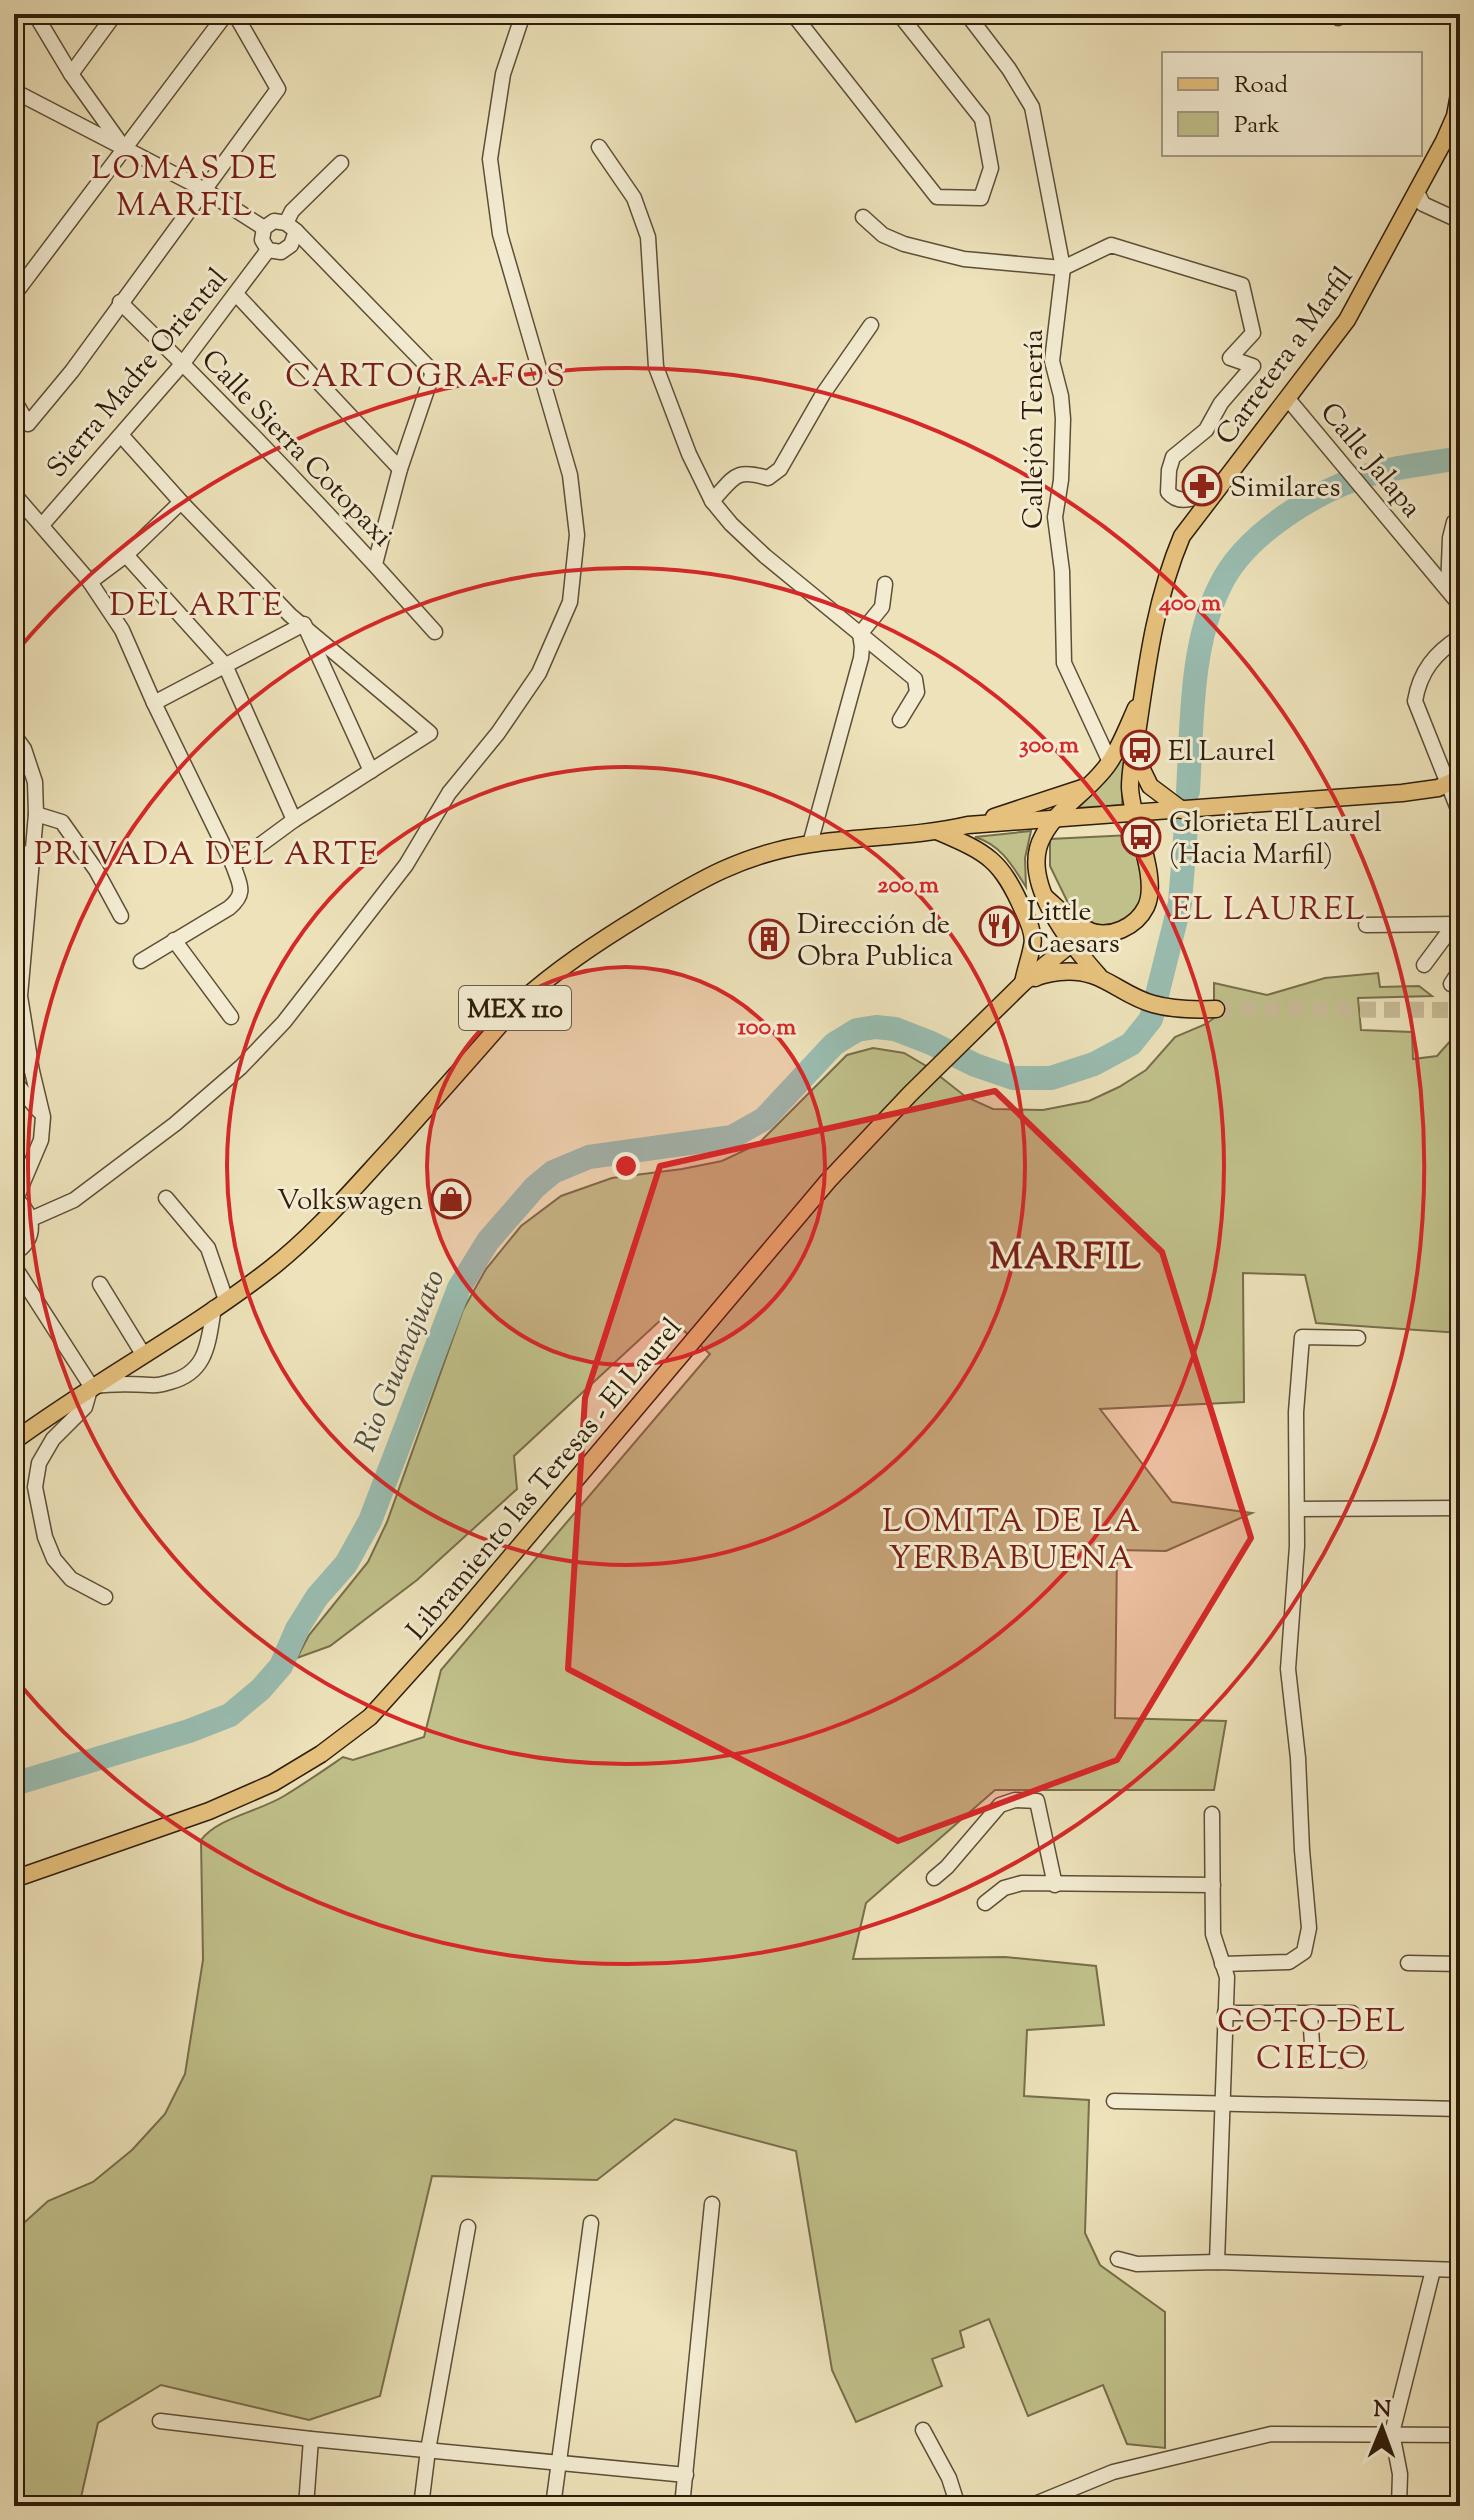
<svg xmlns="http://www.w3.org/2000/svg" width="1474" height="2520" viewBox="0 0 1474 2520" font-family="'Sorts Mill Goudy',serif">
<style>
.green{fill:#c0c08a;stroke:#776e4a;stroke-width:2}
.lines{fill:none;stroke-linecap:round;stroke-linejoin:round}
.river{stroke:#99bdb1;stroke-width:24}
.major-tunnel{stroke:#c7bb97;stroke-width:16;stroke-dasharray:16 8;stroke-linecap:butt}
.minor-casing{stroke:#5e4e36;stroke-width:17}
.major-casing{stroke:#2e1d0a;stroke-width:19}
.minor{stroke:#f3ecd2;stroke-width:14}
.major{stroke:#e6c17d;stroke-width:16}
.marked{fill:#d62828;fill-opacity:0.2;stroke:#d62828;stroke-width:6;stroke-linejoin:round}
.ring{fill:none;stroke:#d62828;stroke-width:4}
.labels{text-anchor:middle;stroke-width:6;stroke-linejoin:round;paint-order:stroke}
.shield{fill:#f3ecd2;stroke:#695b46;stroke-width:2}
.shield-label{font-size:26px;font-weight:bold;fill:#2e1d0a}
.street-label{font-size:28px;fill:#2e1d0a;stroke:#f3ecd2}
.poi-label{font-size:28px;fill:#2e1d0a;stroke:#f3ecd2;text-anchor:start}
.water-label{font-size:30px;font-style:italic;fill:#4e4d3c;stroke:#f3ecd2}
.quarter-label{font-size:32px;letter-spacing:2px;fill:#7a1f14;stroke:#f3ecd2}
.district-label{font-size:36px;font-weight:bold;letter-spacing:2px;fill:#7a1f14;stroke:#f3ecd2}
.centre{fill:#d62828;stroke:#f3ecd2;stroke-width:4}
.ring-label{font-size:24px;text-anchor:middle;font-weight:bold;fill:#d62828;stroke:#f3ecd2;stroke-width:6;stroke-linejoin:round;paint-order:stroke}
</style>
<rect width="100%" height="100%" fill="#ede2ba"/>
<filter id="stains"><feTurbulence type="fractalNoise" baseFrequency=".0025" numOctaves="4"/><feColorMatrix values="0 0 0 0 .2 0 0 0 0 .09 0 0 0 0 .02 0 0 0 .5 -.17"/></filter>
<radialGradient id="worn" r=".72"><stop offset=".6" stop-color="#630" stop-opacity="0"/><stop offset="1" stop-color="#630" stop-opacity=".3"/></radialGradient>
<g class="green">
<polygon points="1128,750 1123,772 1122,805 1076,808 1104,781"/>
<path d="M1031,831L1025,858L1026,887C1012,865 1001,845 975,837Z"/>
<polygon points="1131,835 1143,880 1141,902 1135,914 1110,927 1086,922 1068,903 1050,866 1050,839"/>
<path d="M1378,973L1380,987L1419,986L1432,996L1358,998L1361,1030L1412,1032L1413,1059L1437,1056L1460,1030V1333L1316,1323L1305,1275L1243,1273L1244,1402L1100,1409L1172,1502L1252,1513L1166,1551L1117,1550L1115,1718L1226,1721L1214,1790H995L866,1903L853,1959L1005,1957L1096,1966L1104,2025L1027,2030L1024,2096L1089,2100L1085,2233L1100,2265L1165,2312V2448L1127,2444L1103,2385L1028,2416L989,2319L960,2331L964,2347L932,2359L942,2386L856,2422L832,2370L796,2151L675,2119L597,2180L432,2176L380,2396L309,2420L161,2385L98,2423L79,2506H14V2232L48,2201L93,2182L132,2150L165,2114L185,2074L203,1960L201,1840C219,1817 258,1812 284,1796C304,1784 324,1770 343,1757L353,1760L424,1737L441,1670L710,1354L666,1315L514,1456L517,1489L417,1580L330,1646L297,1658L309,1635L368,1562L387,1522L463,1310L486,1269L521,1226L561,1196L612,1178L682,1169L722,1161L758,1144L847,1055L873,1048L904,1053L928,1067L966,1097L993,1109L1043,1110L1089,1101L1119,1087L1146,1070L1175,1037L1206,1024L1214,1018V983L1267,995L1325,978Z"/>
</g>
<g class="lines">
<g class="river">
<path d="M1188,791C1192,726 1190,645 1220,586C1245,533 1320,488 1375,473C1403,466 1432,463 1460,458"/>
<polyline points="14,1784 189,1731 230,1715 261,1689 281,1666 297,1629 317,1597 346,1564 370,1521 459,1288 488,1241 535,1187 553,1172 589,1157 732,1137 764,1119 834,1044 857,1030 876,1027 895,1029 931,1043 975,1065 1013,1078 1051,1078 1094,1064 1131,1044 1151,1019 1180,903 1186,826"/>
</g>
<polyline class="major-tunnel" points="1216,1009 1460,1010"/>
<g class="minor-casing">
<g id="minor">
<polyline points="35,14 71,74 121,144"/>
<polyline points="793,14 937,197 981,198 991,168 982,119 899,14"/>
<polyline points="967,14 1009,69 1032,107 1063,268 1052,361 1061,396 1063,419 1061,480 1055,517 1062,571 1064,663 1110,762"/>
<polyline points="1336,14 1338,18"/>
<polyline points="71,74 115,14"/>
<polyline points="14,91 203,189 264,228"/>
<polyline points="599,147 634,198 648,237 656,367 689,454 712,501 731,524 765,556 915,679 917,692 900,720"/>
<polyline points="1418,194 1423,204 1460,221"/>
<path d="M863,217L883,235L904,244L964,259L1063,268L1111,245L1242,285L1253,333L1230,358L1253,366L1221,403L1206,430L1173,457L1169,470L1168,492C1182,509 1203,494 1219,486"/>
<polygon points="274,221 286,223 296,231 291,245 281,252 268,250 262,240 264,228"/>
<polyline points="286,223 292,211 341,163"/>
<polyline points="296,231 433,372 400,469 375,564"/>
<polyline points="236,294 400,469"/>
<polyline points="14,295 226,14"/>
<path d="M120,302C229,408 334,518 435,632"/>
<polyline points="1288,399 1460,605"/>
<polyline points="14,400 28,424 72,371 278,89 235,14"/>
<polyline points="121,435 181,502 290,615 430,733 294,820 233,865"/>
<path d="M14,494L90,582L122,630L154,703L233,865C240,885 247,893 229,908L141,961"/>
<path d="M712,501C735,477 734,468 768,478L780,469L823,394L871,325"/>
<polyline points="42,525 183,363 268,250"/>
<polyline points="126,555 225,665 294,820"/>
<polyline points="90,582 126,555 181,502"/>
<polyline points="1448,589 1450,538 1454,522 1460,519"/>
<path d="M1460,637C1435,653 1420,671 1415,701L1460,814"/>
<polyline points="154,703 304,624 371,771"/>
<polyline points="14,735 24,749 35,782 36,814 20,996 32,1071 43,1117 41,1140 16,1199"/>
<polyline points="36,814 62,822 96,870 121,916"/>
<polyline points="14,843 30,863"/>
<polyline points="810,844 861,658 862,647 860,634 882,607 885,584"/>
<polyline points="1366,925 1460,924"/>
<polyline points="174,940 231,1017"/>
<polyline points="1424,965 1453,926"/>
<polyline points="1451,984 1460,970"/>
<polyline points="14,1047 29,1067"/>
<polyline points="14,1081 39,1111"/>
<path d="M14,1198C35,1213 38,1240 14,1253"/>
<polyline points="166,1198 208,1248 226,1300"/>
<polyline points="31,1219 74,1200 175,1124 241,1067 284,1022 406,865 449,793 498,733 539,673 570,602 577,535 570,475 500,234 490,159 503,74 523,14"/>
<polyline points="14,1266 91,1386"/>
<polyline points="100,1284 143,1354"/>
<polyline points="91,1386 85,1407 53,1439 39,1463 35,1487 45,1537 54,1559 71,1579 105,1597"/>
<path d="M95,1386C115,1383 132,1384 151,1385C158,1386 163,1384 170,1382C208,1372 208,1342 214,1308"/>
<polyline points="1298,1509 1460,1508"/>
<polyline points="1212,1814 1213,1934 1227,1977 1217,2262"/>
<polyline points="934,1878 947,1867 1000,1805 1015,1800 1037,1801 1055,1885"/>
<polyline points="985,1903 1004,1888 1022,1883 1213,1885"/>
<polyline points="1408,1963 1460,1964"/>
<polyline points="1222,1964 1289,1962 1304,1952 1309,1928 1302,1850 1298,1758 1288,1669 1297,1546 1296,1412 1302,1337 1358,1338"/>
<polyline points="1225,2013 1352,2013"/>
<polyline points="1310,2013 1313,2059 1359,2061"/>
<polyline points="1114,2101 1460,2109"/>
<polyline points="1118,2259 1137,2264 1217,2262 1460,2270"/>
<polyline points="160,2421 311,2439 686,2475"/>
<polyline points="923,2430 949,2478 958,2506"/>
<polyline points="306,2506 311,2439"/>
<polyline points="421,2506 428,2450 468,2227"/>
<polyline points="553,2506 591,2223"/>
<polyline points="682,2506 712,2204"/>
<polyline points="1030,2506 1113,2472 1271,2434 1460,2435"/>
<polyline points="1399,2506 1400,2474 1392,2433 1433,2270"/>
</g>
</g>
<g class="major-casing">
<g id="major">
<polyline points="1135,755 1150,786 1182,810"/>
<polyline points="994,817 1085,787"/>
<path d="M939,832C988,853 1001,860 1023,910C1028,920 1035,935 1032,946C1030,958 1025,971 1023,983"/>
<path d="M1045,897C1058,908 1073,925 1089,931C1110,939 1136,927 1146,907C1160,878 1131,821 1130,787C1130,766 1136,742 1139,720C1148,657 1157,595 1182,536L1347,320L1444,141L1455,116L1460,89"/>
<path d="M1099,976C1071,945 1018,880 1043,836C1058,807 1091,790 1109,763C1120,747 1128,726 1136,708"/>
<path d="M1035,978C1043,974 1051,973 1059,972C1102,967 1117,994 1153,1004C1174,1010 1195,1010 1216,1009"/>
<path d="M14,1441C97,1380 189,1332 270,1269C315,1234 352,1190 390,1149C433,1101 476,1053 518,1004C557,969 598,942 642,915C699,880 743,854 810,844C863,836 916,837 968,825L1402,793L1438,788L1460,778"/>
<polyline points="14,1879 209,1811 273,1783 321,1754 370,1717 453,1625 828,1181 910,1094 1023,983 1088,930"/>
</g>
</g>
<use href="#minor" class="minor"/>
<use href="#major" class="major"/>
</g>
<path class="marked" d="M995,1091L1162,1252L1251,1538L1117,1760L898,1841L568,1669L585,1398L660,1166Z"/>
<circle cx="626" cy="1166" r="199" fill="#d62828" fill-opacity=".12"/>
<g class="ring">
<circle cx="626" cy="1166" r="199"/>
<circle cx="626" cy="1166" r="399"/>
<circle cx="626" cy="1166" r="598"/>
<path d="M15 653A798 798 0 1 1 15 1679"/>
</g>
<defs>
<g id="pharmacy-ring" transform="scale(2)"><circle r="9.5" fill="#f3ecd2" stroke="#8f2418" stroke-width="1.5"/><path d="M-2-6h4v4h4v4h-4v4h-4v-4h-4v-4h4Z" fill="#8f2418"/></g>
<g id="bus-ring" transform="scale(2)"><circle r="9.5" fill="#f3ecd2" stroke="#8f2418" stroke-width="1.5"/><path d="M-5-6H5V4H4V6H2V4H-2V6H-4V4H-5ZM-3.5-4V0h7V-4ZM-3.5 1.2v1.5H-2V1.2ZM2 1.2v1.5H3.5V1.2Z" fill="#8f2418"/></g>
<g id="restaurant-ring" transform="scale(2)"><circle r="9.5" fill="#f3ecd2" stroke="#8f2418" stroke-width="1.5"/><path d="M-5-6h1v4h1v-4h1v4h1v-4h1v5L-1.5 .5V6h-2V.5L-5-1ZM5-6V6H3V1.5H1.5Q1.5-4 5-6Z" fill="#8f2418"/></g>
<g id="building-ring" transform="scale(2)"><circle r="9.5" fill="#f3ecd2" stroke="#8f2418" stroke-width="1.5"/><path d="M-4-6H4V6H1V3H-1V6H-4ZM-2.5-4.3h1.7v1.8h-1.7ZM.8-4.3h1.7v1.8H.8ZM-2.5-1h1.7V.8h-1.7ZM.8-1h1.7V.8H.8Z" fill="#8f2418"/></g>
<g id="shop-ring" transform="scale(2)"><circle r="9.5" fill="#f3ecd2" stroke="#8f2418" stroke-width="1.5"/><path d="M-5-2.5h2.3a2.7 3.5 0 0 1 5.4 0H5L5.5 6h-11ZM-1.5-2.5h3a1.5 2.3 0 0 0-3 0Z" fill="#8f2418"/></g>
</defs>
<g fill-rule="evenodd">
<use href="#pharmacy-ring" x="1202" y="486"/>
<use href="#bus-ring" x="1140" y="750"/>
<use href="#bus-ring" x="1141" y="837"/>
<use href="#restaurant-ring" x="999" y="926"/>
<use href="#building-ring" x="769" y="939"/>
<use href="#shop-ring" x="451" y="1199"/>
</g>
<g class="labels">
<rect class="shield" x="459" y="986" width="112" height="44" rx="6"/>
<g class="shield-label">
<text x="515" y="1017">MEX 110</text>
</g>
<g class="street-label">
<text transform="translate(1283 355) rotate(-54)" y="10">Carretera a Marfil</text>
<text transform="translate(136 372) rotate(-50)" y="10">Sierra Madre Oriental</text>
<text transform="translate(1032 429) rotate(-90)" y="10">Callejón Tenería</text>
<text transform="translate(298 447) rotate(46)" y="10">Calle Sierra Cotopaxi</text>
<text transform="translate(1372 459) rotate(50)" y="10">Calle Jalapa</text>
<text transform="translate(543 1478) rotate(-50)" y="10">Libramiento las Teresas - El Laurel</text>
</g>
<g class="poi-label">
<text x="1230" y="496">Similares</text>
<text x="1168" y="760">El Laurel</text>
<text x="1169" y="831">Glorieta El Laurel<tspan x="1169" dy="32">(Hacia Marfil)</tspan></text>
<text x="1027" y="920">Little<tspan x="1027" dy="32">Caesars</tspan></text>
<text x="797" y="933">Dirección de<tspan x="797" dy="32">Obra Publica</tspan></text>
<text x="423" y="1209" text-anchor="end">Volkswagen</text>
</g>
<g class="water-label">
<text transform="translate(399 1360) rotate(-68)" y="10">Rio Guanajuato</text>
</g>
<g class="quarter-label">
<text x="185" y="178">LOMAS DE<tspan x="185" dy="37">MARFIL</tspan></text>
<text x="426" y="386">CARTOGRAFOS</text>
<text x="197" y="615">DEL ARTE</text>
<text x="207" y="864">PRIVADA DEL ARTE</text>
<text x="1269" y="919">EL LAUREL</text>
<text x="1012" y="1531">LOMITA DE LA<tspan x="1012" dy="37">YERBABUENA</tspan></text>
<text x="1312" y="2031">COTO DEL<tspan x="1312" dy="37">CIELO</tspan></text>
</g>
<g class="district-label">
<text x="1066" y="1268">MARFIL</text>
</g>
</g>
<circle cx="626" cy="1166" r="12" class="centre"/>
<g class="ring-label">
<text x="1190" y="610">400 m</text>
<text x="1049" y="752">300 m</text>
<text x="908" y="892">200 m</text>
<text x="767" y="1034">100 m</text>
</g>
<rect width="1474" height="2520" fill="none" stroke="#ede2ba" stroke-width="48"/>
<rect x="16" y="16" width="1442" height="2488" fill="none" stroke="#2e1d0a" stroke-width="4"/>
<rect x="24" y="24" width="1426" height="2472" fill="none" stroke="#2e1d0a" stroke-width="2"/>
<rect x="1162" y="52" width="260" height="104" fill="#f3ecd2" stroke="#a49982" stroke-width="2"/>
<rect x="1178" y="78" width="40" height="12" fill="#e6c17d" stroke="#a49982" stroke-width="2"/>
<text x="1234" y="92" font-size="24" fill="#2e1d0a">Road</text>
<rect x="1178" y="112" width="40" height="24" fill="#c0c08a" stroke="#a49982" stroke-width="2"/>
<text x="1234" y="132" font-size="24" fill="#2e1d0a">Park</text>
<g transform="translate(1382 2428) rotate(1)" stroke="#f3ecd2" stroke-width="6" paint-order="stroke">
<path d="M0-6L14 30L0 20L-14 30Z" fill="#2e1d0a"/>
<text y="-12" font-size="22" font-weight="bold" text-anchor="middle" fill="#2e1d0a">N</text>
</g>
<rect width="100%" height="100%" filter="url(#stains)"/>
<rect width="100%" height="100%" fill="url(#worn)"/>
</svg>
